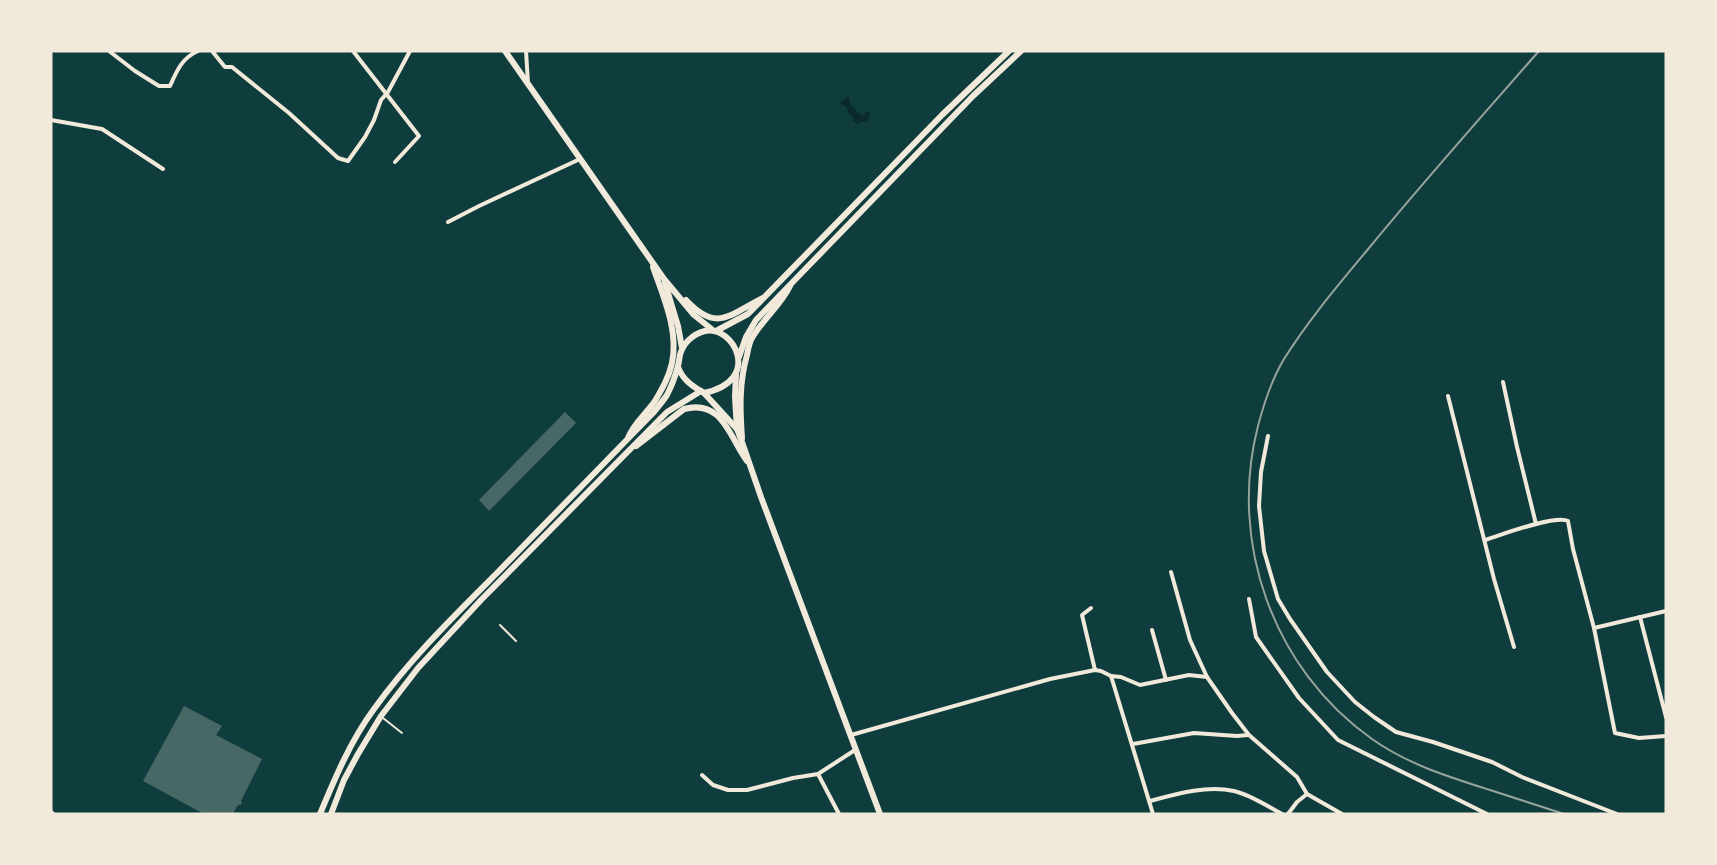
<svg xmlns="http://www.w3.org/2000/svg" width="1717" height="865" viewBox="0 0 1717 865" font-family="Roboto,sans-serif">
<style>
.water{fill:#0a2a2b}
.building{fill:#486865}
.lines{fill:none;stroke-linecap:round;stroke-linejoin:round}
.service{stroke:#f1e9da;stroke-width:2}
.minor{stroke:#f1e9da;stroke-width:4}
.secondary{stroke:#f1e9da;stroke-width:6}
.primary{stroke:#f1e9da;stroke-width:6}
.rail{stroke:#97a49c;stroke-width:2}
</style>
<rect width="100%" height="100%" fill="#0f3d3e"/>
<polygon class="water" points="848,97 849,98 850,104 862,116 868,111 870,113 868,122 862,122 859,124 853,122 853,117 848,113 847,107 841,105 840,102"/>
<g class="building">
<polygon points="565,412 576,423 489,511 479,500"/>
<polygon points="184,706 222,726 216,735 262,759 241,801 242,804 238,805 234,812 235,814 204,814 143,781"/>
</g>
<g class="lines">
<g class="service">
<polyline points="500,625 516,641"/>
<polyline points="383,718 402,733"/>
</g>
<g class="minor">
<path d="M109,51L135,71L159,86H170C177,70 182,58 198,51"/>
<polyline points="212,51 225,67 232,67 289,113 338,158 348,161 365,137 374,120 381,100 388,92 410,51"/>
<polyline points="353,51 419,136 395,162"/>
<polyline points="526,51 528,83"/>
<polyline points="51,120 102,129 163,169"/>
<polyline points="448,222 479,206 580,159"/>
<polyline points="1503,382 1517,447 1536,524"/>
<polyline points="1448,396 1494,579 1514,647"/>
<polyline points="1268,436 1261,472 1259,506 1264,551 1278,599 1290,619 1327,672 1355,702 1374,717 1396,732 1433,742 1492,762 1522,777 1617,814"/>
<path d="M1485,540C1501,535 1556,514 1568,521L1573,549L1594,628L1615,733L1639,738L1666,736"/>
<polyline points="1171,572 1190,640 1207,677 1232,713 1249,735 1297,777 1307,794 1342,814"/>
<polyline points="1249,599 1256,637 1299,698 1338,740 1487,814"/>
<polyline points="1091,608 1082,615 1095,670"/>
<polyline points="1640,617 1666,717"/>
<polyline points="1594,628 1666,611"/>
<polyline points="1152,630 1166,680"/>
<polyline points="1111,676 1153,814"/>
<polyline points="851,735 1050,679 1095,670 1101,671 1111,676 1121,677 1140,685 1189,675 1207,677"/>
<polyline points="1133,744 1194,733 1237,736 1248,735"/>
<polyline points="818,774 839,814"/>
<polyline points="702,775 713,785 728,790 747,790 793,778 818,774 855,750"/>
<path d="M1150,801C1176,794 1206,785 1234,791C1251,795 1267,806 1282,814"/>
<polyline points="1288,814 1297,802 1307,794"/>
</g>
<g class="secondary">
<polyline points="505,51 664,279 694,315 714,331"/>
<polyline points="665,283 678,326 682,348"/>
<path d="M686,300C717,333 729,315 763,298"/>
<polyline points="736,374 735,397 737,429"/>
<polyline points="704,393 737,429 742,442 761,497 880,814"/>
<path d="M628,438C633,424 646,414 655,401C662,389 669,377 672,363C679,331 663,296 653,267"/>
<path d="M742,438C740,410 739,383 747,355C748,350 749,343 752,338C763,319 781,305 790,286"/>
<path d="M636,446L684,409C722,399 729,436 747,461"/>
<polyline points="51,813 52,814"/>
</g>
<g class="primary">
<polyline points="716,331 748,314 942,115 1009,51"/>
<polyline points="739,357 746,337 756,320 973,96 1021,51"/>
<path d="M320,814C335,778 351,740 374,709C410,659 454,616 497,573C549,520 601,466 653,413C658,407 663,401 667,395C671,387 675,377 677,369C679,364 679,360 680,355C683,343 693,334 705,331C734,325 763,381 704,393C692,386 683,380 678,367"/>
<polyline points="331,814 344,780 358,754 381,716 418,668 481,600 667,412 701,391"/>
</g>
<path class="rail" d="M1539,51C1482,116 1424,181 1369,248C1340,283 1309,319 1284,359C1272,379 1264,403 1258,426C1228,542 1273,669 1372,739C1407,764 1449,777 1490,790C1515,798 1539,806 1564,814"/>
</g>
<rect width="1717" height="865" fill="none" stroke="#f1e9da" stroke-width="105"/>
</svg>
